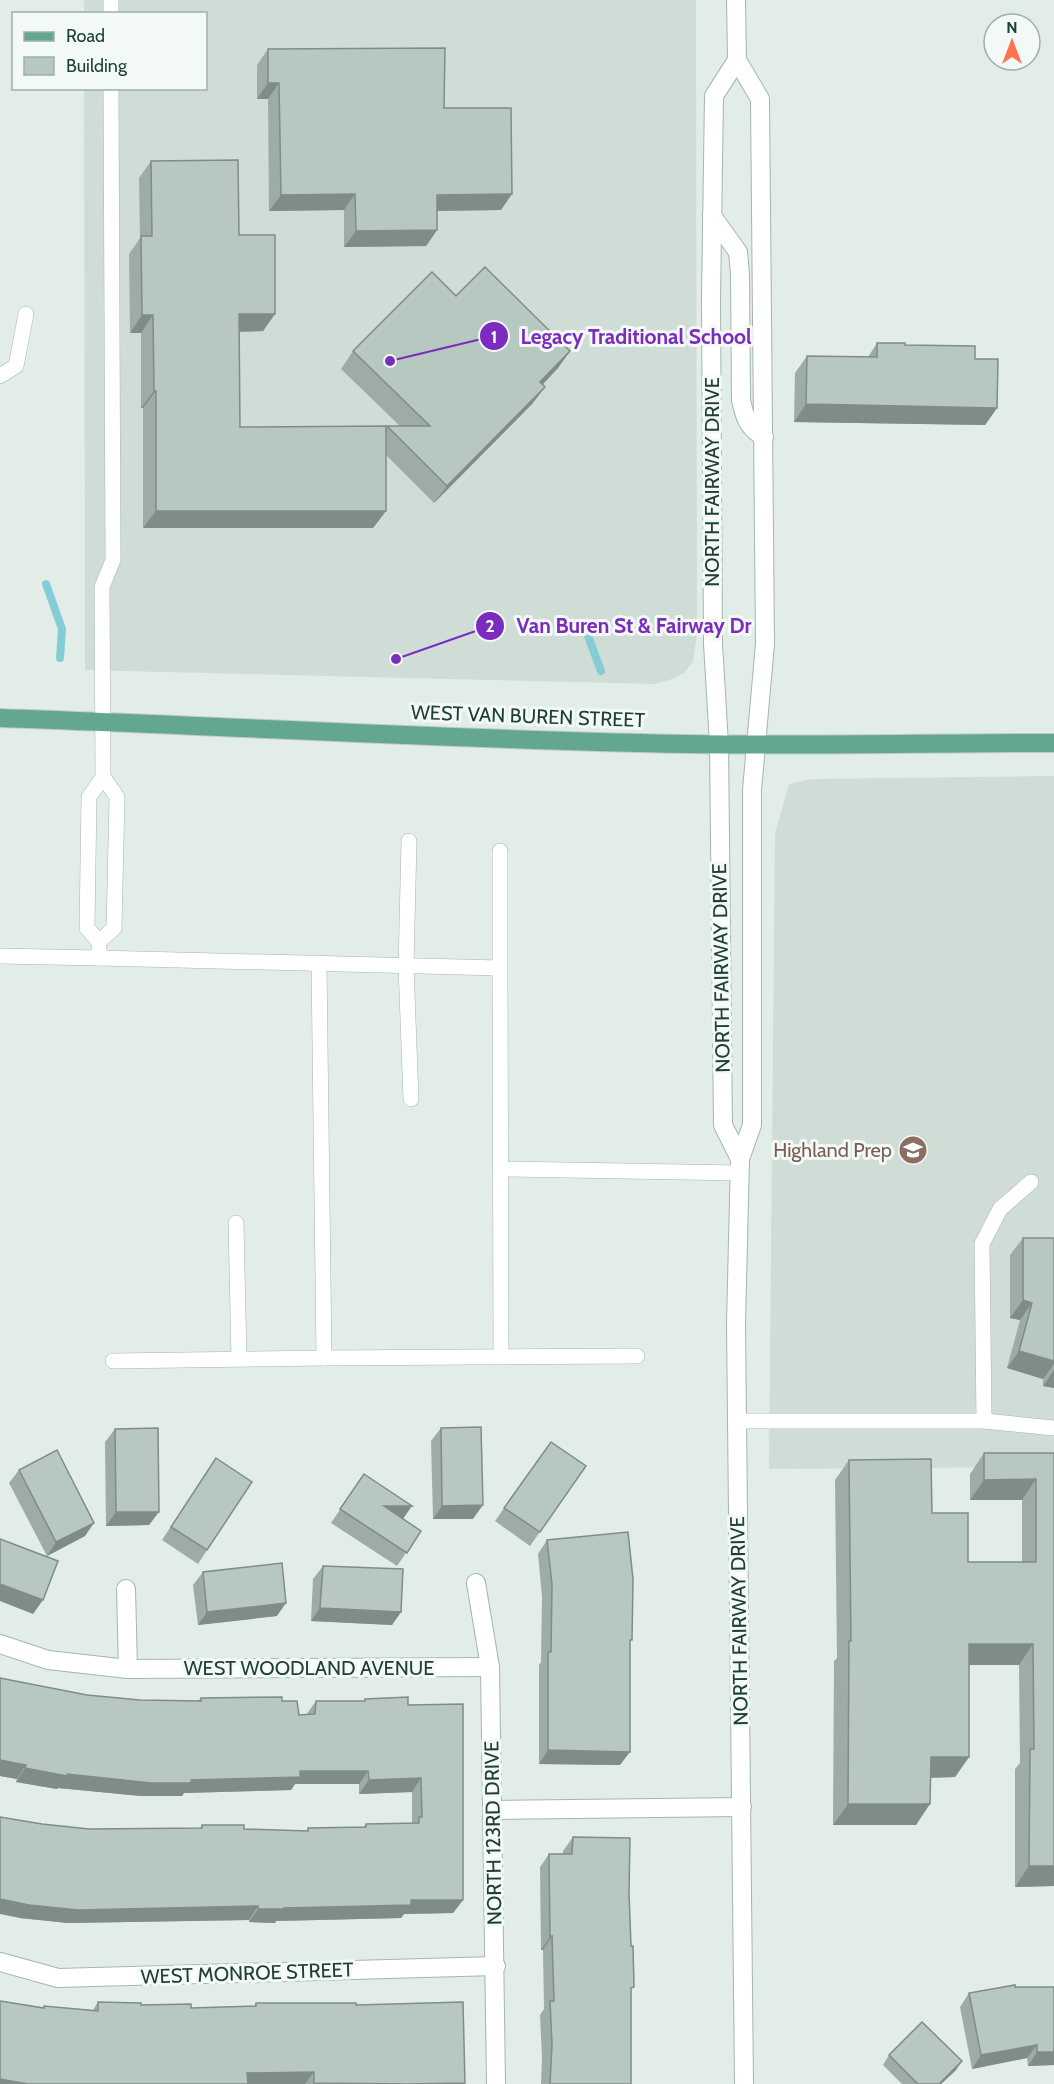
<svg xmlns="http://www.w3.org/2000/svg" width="1054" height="2084" viewBox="0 0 1054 2084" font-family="Cabin,sans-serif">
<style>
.built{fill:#d0ddd6}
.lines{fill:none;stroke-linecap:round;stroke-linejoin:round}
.stream{stroke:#85cdd6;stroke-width:8}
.service-casing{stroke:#a4b6af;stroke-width:16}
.minor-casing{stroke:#a4b6af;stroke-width:20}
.tertiary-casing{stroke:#a4b6af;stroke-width:20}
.primary-casing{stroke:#c1cac7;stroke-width:20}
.service{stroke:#fff;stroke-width:15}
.minor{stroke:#fff;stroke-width:18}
.tertiary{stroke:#fff;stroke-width:18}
.primary{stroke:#63a692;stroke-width:18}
.wall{fill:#9daca5}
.shaded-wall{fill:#808c86}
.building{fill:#b7c8c0;stroke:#808c86;stroke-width:1.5}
.labels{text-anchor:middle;stroke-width:6;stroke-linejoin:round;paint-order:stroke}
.street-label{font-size:20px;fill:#204036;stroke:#f3f9f6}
.education-label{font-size:20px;fill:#785e54;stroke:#f3f9f6;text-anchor:end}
.leader{fill:none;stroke:#7b2cbf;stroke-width:2}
.callout-dot{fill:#7b2cbf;stroke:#f3f9f6;stroke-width:2}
.mark-label{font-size:18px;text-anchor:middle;font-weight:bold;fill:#fff}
.callout-label{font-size:21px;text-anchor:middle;font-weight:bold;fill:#7b2cbf;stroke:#f3f9f6;stroke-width:6;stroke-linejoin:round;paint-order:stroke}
</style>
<rect width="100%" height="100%" fill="#e2ede8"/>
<g class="built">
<polygon points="84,0 696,0 697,634 693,662 684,673 672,679 655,684 85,670 84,89 206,88 206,14 84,13"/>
<polygon points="1054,776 1054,1467 769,1469 775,833 789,784 812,779"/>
</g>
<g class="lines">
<g class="stream">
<polyline points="46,584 62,629 60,658"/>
<polyline points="584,625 601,671"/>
</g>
<g class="service-casing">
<g id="service">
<polyline points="111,0 111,14"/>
<polyline points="0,376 16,366 26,314"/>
<polyline points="103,777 89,797 87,928 99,942 114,928 117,797 103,777 102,587 113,560 111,88"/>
<polyline points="409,841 406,966 411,1099"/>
<polyline points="0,956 99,958 99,948"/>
<polyline points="99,958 500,968 500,851"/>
<polyline points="500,968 501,1357"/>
<polyline points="502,1169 740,1173"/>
<polyline points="236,1223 239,1359"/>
<polyline points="324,1358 637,1356"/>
<polyline points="113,1361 324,1358 319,963"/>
<polyline points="737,1421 984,1421 1054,1428"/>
<polyline points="984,1421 982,1244 1000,1209 1031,1182"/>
</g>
</g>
<g class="minor-casing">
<g id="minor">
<polyline points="476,1583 490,1667 496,2084"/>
<polyline points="126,1589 128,1669"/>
<polyline points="0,1644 48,1660 128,1669 490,1667"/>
<polyline points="493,1810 742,1807"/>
<polyline points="0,1962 58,1978 496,1966"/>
</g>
</g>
<g class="tertiary-casing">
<g id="tertiary">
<polyline points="736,0 737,60 760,99 765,644 752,790 752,1125 740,1159 736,1323 744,2084"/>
<polyline points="737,60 714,96 711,299 713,644 719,744 723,1125 740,1159"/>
<path d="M712,216L738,252L740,274L741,400C745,419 748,427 764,437"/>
</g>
</g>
<g class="primary-casing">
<path id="primary" d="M0,718C230,726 459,740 688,744C810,746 932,743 1054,743"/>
</g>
<use href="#service" class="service"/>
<use href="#minor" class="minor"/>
<use href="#tertiary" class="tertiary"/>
<use href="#primary" class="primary"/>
</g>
<g class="wall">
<polygon points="268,49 444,108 501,210 437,211 437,230 426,246 344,247 344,210 269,211 268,99 257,99 257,65"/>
<polygon points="151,161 239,235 275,314 263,331 239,332 240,427 386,428 387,426 400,426 341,369 353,351 456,296 570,351 558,368 542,385 545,387 532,404 434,503 386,455 386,511 373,528 143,528 143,408 141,408 141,333 130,333 129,254 140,238 139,178"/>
<polygon points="877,343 905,345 997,408 985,425 794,422 795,373 807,356 868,357"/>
<polygon points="1023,1238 1054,1238 1054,1388 1043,1386 1043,1379 1007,1368 1020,1320 1010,1318 1010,1255"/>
<polygon points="441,1428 473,1519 433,1519 431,1441"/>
<polygon points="115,1429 149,1525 106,1526 105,1442"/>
<polygon points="551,1442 586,1466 530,1546 495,1521"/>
<polygon points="984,1453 1054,1453 1054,1886 1015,1887 1015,1769 1020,1763 1019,1665 969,1665 969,1757 955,1777 931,1778 916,1825 833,1825 834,1661 837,1658 835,1480 849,1460 932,1513 968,1562 1022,1562 1022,1500 970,1500 970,1474"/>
<polygon points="216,1458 207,1550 198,1564 162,1540"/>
<polygon points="19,1470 85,1536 47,1556 9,1483"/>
<polygon points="364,1474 403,1519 421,1531 397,1566 331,1523"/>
<polygon points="547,1540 630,1644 620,1765 539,1764 539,1665 541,1662 542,1597 538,1554"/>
<polygon points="323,1566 401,1612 392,1625 311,1621 313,1579"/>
<polygon points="203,1572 277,1616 198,1625 193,1585"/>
<polygon points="87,1695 140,1700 198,1701 201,1698 282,1701 299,1715 306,1715 316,1701 364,1701 365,1699 408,1705 463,1900 453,1913 404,1914 401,1918 276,1921 275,1923 249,1922 249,1920 68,1923 20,1918 42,1824 89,1829 200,1828 202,1825 244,1829 307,1831 308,1828 363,1827 366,1824 412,1823 412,1792 359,1794 359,1784 295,1784 291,1790 184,1793 182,1796 141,1796 58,1788 57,1789 16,1782 17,1779 0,1776"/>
<polygon points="573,1837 629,1893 631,1993 631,2084 541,2084 542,2057 540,2015 544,2009 543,1950 541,1950 540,1867 549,1854 563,1854 563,1851"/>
<polygon points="1015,1987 1054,1987 1054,2065 1028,2066 1027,2058 972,2069 960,2007 969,1993"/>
<polygon points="98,2002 191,2008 254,2006 256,2003 356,2005 464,2084 0,2084 44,2006 93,2010"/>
<polygon points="889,2055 956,2070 941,2084 902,2084 883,2065"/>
</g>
<g class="shaded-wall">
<polygon points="268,83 279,83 268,99 257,99"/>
<polygon points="355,194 344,210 269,211 281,195"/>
<polygon points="512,194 501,210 426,211 437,195"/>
<polygon points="437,230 426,246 344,247 356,231"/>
<polygon points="239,314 275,314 263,331 226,332"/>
<polygon points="142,315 153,315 141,333 130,333"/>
<polygon points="570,351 558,368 528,400 540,382"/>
<polygon points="545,387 532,404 434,503 447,486"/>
<polygon points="154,391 156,391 143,408 141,408"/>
<polygon points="806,404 997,408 985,425 794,422"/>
<polygon points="156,511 386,511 373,528 143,528"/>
<polygon points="1023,1300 1032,1303 1020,1320 1010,1318"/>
<polygon points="1019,1351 1054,1361 1054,1364 1043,1379 1007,1368"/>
<polygon points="1054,1370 1054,1388 1043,1386"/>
<polygon points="1036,1479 1022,1500 970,1500 984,1480"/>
<polygon points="483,1505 473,1519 433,1519 442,1506"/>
<polygon points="384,1506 412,1506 403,1519"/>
<polygon points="116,1512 159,1512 149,1525 106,1526"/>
<polygon points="94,1523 85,1536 47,1556 56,1542"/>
<polygon points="0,1584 43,1600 33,1614 0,1601"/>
<polygon points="286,1603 277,1616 198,1625 207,1612"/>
<polygon points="320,1608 401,1612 392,1625 311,1621"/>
<polygon points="969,1644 1033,1644 1019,1665 954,1665"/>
<polygon points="548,1750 630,1752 620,1765 539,1764"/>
<polygon points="931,1757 969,1757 955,1777 917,1778"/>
<polygon points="0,1760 26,1765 17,1779 0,1776"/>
<polygon points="25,1768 67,1774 191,1780 300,1771 368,1771 359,1784 295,1784 291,1790 184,1793 182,1796 141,1796 58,1788 57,1789 16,1782"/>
<polygon points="421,1778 412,1792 359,1794 369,1780"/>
<polygon points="848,1804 930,1804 916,1825 833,1825"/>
<polygon points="1029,1866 1054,1866 1054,1886 1015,1887"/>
<polygon points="0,1899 258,1906 249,1920 68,1923 20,1918 0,1914"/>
<polygon points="411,1900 463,1900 453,1913 404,1914 401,1918 276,1921 275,1923 249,1922 258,1909"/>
<polygon points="552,1936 543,1950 541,1950 550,1937"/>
<polygon points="1037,2045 1027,2058 972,2069 981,2055"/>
<polygon points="1037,2052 1054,2052 1054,2065 1028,2066"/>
<polygon points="962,2061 956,2070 941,2084 939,2084"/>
<polygon points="314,2072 305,2084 240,2084 247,2073"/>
<polygon points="0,2079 28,2084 0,2084"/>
<polygon points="465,2083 464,2084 408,2084"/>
</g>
<g class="building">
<polygon points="445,48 444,108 511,108 512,194 437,195 437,230 356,231 355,194 281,195 279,83 268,83 268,49"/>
<polygon points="238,160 239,235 275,235 275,314 239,314 240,427 386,426 386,511 156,511 156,391 154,391 153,315 142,315 141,236 152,236 151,161"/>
<polygon points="485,267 570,351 540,382 545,387 447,486 387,426 430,426 353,351 432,272 456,296"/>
<polygon points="877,343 905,343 905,345 975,346 975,359 998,359 997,408 806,404 807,356 877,357"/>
<polygon points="1023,1238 1054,1238 1054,1361 1019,1351 1032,1303 1023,1300"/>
<polygon points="481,1427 483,1505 442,1506 441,1428"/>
<polygon points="158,1428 159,1512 116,1512 115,1429"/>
<polygon points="551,1442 586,1466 540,1532 504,1508"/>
<polygon points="57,1450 94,1523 56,1542 19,1470"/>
<polygon points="984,1453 1054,1453 1054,1866 1029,1866 1030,1749 1034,1749 1033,1644 969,1644 969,1757 931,1757 930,1804 848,1804 849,1641 851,1641 849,1460 931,1459 932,1513 968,1513 968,1562 1036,1562 1036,1479 984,1480"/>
<polygon points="216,1458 252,1482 207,1550 171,1527"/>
<polygon points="364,1474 412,1506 384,1506 421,1531 407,1553 340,1509"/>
<polygon points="628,1532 633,1579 632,1640 630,1640 630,1752 548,1750 548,1652 551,1652 552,1584 547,1540"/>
<polygon points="0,1539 58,1561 43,1600 0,1584"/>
<polygon points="282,1563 286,1603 207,1612 203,1572"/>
<polygon points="323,1566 403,1569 401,1612 320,1608"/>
<polygon points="0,1678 87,1695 140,1700 201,1701 201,1698 282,1697 282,1701 297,1701 299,1715 315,1714 316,1701 365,1701 365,1699 408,1697 408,1705 463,1704 463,1900 411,1900 411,1905 284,1908 284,1909 258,1909 258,1906 78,1910 29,1905 0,1899 0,1817 42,1824 89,1829 202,1828 202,1825 244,1825 244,1829 308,1831 308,1828 366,1827 366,1824 419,1823 419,1817 422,1817 421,1778 369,1780 368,1771 300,1771 300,1777 191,1780 191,1783 151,1783 67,1774 67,1776 25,1768 26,1765 0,1760"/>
<polygon points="573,1837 630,1838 629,1893 631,1946 633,1946 634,1987 631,1988 631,2084 550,2084 552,2044 550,2001 554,2001 552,1936 550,1937 549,1854 572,1854"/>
<polygon points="1015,1985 1015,1987 1054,1987 1054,2052 1037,2052 1037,2045 981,2055 969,1993"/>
<polygon points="0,2001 44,2008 44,2006 98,2011 98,2002 141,2003 141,2005 191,2004 191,2008 256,2006 256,2003 356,2003 356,2005 463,2002 465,2083 408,2084 314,2083 314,2072 247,2073 248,2084 28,2084 0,2079"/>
<polygon points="922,2022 962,2061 939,2084 918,2084 889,2055"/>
</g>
<defs>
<g id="school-disc" transform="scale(1.5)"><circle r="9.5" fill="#8d6e63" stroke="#f3f9f6"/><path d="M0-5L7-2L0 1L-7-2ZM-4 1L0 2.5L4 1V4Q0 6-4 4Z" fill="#fff"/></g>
</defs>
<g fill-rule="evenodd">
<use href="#school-disc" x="913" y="1150"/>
</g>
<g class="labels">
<g class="street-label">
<text transform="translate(712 482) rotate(-90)" y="7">NORTH FAIRWAY DRIVE</text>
<text transform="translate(528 716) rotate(2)" y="7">WEST VAN BUREN STREET</text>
<text transform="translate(721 968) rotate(-91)" y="7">NORTH FAIRWAY DRIVE</text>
<text transform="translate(739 1621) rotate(-91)" y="7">NORTH FAIRWAY DRIVE</text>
<text x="309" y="1675">WEST WOODLAND AVENUE</text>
<text transform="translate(493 1833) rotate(-91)" y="7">NORTH 123RD DRIVE</text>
<text transform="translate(247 1973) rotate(-2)" y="7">WEST MONROE STREET</text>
</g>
<g class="education-label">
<text x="892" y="1157">Highland Prep</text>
</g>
</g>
<path class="leader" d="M390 361L494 336M396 659L490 626"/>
<g class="callout-dot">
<circle cx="390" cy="361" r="6"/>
<circle cx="396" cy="659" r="6"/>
<circle cx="494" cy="336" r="15"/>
<circle cx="490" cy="626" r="15"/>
</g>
<g class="mark-label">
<text x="494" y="343">1</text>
<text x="490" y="632">2</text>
</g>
<g class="callout-label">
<text x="636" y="344">Legacy Traditional School</text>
<text x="634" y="633">Van Buren St &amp; Fairway Dr</text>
</g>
<rect x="12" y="12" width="195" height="78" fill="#f3f9f6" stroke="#9fafa9" stroke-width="1.5"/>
<rect x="24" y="32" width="30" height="9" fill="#63a692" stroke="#9fafa9" stroke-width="1.5"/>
<text x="66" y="42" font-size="18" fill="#204036">Road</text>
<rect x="24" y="57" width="30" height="18" fill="#b7c8c0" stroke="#9fafa9" stroke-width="1.5"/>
<text x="66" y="72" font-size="18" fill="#204036">Building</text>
<g transform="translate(1012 42)"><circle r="28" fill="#f3f9f6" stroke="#9fafa9" stroke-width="1.5"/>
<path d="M0-4.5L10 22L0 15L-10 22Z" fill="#fc7450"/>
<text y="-9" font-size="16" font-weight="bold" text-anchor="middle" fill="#204036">N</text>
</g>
</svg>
